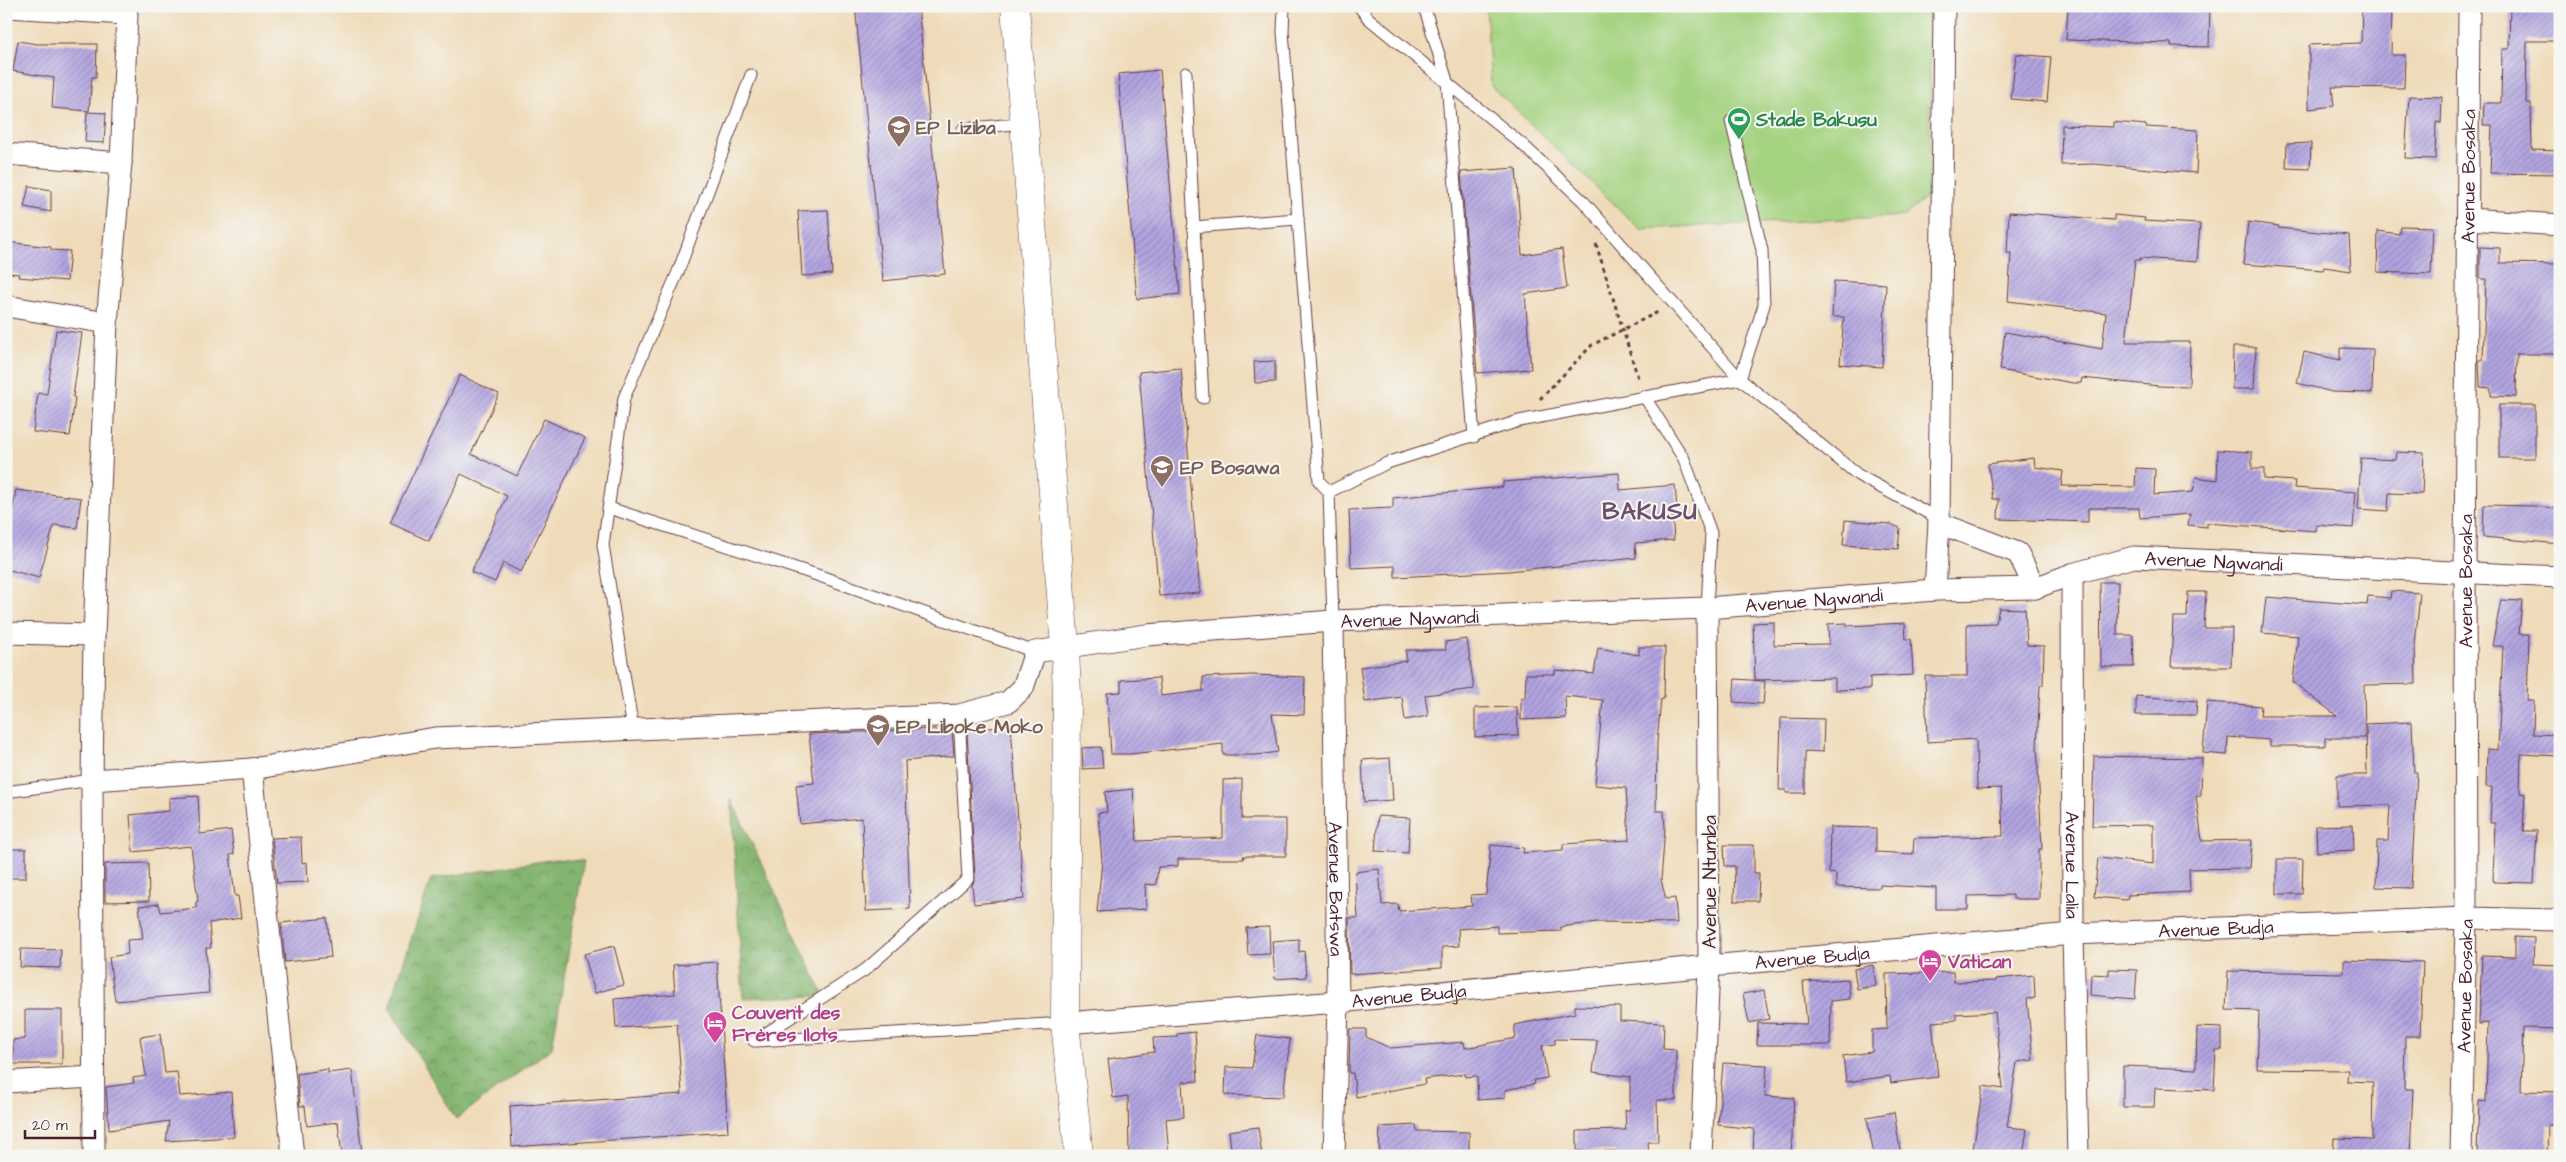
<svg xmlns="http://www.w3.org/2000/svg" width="2566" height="1162" viewBox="0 0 2566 1162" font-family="'Architects Daughter',sans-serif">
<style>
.forest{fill:url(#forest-crowns);stroke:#676a4d}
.pitch{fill:#a5d381;stroke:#787956}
.building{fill:url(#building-hatch)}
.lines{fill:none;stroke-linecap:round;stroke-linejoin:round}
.service-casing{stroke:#633b40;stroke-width:13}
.minor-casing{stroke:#633b40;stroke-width:23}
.tertiary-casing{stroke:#633b40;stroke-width:29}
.path{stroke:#633b40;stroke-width:3;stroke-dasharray:4 4;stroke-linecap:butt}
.service{stroke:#fff;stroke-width:11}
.minor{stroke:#fff;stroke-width:21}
.tertiary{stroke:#fff;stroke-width:28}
.labels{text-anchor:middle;stroke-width:4;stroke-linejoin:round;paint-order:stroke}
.leisure-label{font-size:19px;font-weight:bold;fill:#27864d;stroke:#f6f6f2;text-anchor:start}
.education-label{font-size:19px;font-weight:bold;fill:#785e54;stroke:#f6f6f2;text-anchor:start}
.street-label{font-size:19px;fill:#4a1f2b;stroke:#f6f6f2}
.hotel-label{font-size:19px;font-weight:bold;fill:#b23c85;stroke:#f6f6f2;text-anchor:start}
.district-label{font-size:24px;font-weight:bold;letter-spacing:1px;fill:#6e4e6b;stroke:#f6f6f2}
</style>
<defs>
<pattern id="forest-crowns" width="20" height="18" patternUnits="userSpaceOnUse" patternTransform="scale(1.25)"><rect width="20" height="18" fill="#84b56f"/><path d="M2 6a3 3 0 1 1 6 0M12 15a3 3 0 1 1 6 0" fill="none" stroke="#6e935b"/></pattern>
<pattern id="building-hatch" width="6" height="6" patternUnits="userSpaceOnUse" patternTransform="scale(1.25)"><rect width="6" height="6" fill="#b2a5e1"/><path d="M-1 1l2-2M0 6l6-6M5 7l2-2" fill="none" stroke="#9386b7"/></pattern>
</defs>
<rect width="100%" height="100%" fill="#f6f6f2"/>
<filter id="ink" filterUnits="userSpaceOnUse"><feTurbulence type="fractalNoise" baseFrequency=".02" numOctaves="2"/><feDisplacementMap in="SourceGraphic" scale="10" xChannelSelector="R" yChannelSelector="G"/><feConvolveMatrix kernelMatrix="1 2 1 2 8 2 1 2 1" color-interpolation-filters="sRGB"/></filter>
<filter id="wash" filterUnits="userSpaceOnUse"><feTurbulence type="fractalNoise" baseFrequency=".0096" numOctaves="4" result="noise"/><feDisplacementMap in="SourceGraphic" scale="20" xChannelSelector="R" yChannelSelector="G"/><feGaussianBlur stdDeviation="1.12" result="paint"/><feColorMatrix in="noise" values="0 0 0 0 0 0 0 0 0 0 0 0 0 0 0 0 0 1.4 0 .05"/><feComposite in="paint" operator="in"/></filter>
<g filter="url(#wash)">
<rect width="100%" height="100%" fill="#efdbb9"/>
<g class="forest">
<polygon points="731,799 824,996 743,998"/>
<polygon points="555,859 584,861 552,1048 456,1119 389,1007 431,879"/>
</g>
<polygon class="pitch" points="1486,6 1930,6 1930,193 1905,216 1640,229 1491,86"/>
<g id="blocks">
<g class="building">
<polygon points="855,6 918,6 945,274 883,281"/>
<polygon points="2068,6 2210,6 2209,47 2171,46 2171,43 2066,40"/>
<polygon points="2362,6 2392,6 2391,55 2405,55 2404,88 2332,87 2334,106 2309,109 2309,45 2361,43"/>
<polygon points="2510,6 2560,6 2560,41 2527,41 2526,103 2531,103 2532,150 2560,151 2560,174 2490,173 2492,125 2483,125 2484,103 2501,103 2502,49 2509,49"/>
<polygon points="18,41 37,44 97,44 96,77 92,77 89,111 52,108 54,78 13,71"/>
<polygon points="2016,54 2051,57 2047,102 2011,99"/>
<polygon points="1160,70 1180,294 1137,299 1118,74"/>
<polygon points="2409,96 2442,97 2441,123 2436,122 2435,159 2405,158"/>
<polygon points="87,112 106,113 104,143 85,142"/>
<polygon points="2113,122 2146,125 2146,127 2198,130 2196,173 2094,164 2061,165 2062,125 2113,127"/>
<polygon points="2311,143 2310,169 2286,168 2287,144"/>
<polygon points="1516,168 1522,255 1562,249 1567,288 1525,294 1531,369 1477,373 1461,172"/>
<polygon points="29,186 51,190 51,212 24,207"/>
<polygon points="828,210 832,274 802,276 798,211"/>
<polygon points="2009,212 2114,220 2114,215 2145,218 2144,221 2200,224 2197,262 2140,258 2140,260 2135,260 2126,342 2190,342 2189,387 2159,386 2082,378 2081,383 2073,383 2000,370 2005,332 2102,349 2106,313 2008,301 2011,253 2007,253"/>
<polygon points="2248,222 2279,226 2278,228 2349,235 2351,271 2324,267 2323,270 2243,264"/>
<polygon points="2400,226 2433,227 2431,274 2377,272 2378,231 2399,234"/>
<polygon points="6,242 51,247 51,250 70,251 67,281 18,277 19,274 6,273"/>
<polygon points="2480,247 2500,248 2500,263 2560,264 2560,354 2517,354 2516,397 2491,396 2491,388 2480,387 2479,360 2483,360 2486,279 2480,279"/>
<polygon points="1834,281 1886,284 1882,367 1840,364 1844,317 1832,317"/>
<polygon points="56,330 82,333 73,397 75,398 70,436 33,432 38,393 47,394"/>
<polygon points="2233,347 2256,347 2254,389 2232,389"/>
<polygon points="2340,348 2373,349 2372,393 2332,392 2297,383 2304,352 2340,360"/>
<polygon points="1275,361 1275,382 1255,383 1254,362"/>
<polygon points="1181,368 1200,593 1159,596 1139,372"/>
<polygon points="460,375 499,394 471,454 517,476 544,419 585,438 521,572 503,563 495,582 471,572 507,496 461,474 429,541 390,523"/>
<rect x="2499" y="405" width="36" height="53"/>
<polygon points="2218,450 2252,452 2252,469 2264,469 2264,479 2295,481 2294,488 2356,492 2353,528 2316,525 2316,531 2207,523 2207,527 2188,525 2190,514 2140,518 2139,508 2088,508 2088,522 1998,519 1999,499 1993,499 1988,464 2034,458 2035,467 2063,471 2061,486 2135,487 2136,468 2155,469 2154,495 2193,492 2196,477 2217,480"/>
<polygon points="2396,452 2424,453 2422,494 2389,493 2388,511 2358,509 2361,458 2395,460"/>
<polygon points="1619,473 1620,490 1675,485 1677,509 1672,509 1674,540 1635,543 1636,558 1509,571 1395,577 1395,566 1351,568 1349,510 1393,508 1393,498 1503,487 1503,482"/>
<polygon points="16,490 81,498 77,528 54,525 39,578 6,569 6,544"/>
<polygon points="2484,505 2535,506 2560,509 2560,544 2483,537"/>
<polygon points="1845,520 1891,524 1900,528 1898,549 1843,545"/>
<polygon points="2100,582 2118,582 2117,635 2133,635 2134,667 2101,667"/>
<polygon points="2391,591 2420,593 2415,646 2416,684 2364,685 2365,738 2325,738 2325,746 2270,746 2270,740 2228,737 2227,755 2203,753 2207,702 2261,706 2260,716 2337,716 2293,682 2298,636 2262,633 2266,597 2367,605 2368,596 2390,598"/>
<polygon points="2188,592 2206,592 2204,628 2232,628 2231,667 2171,667 2173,617 2187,617"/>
<polygon points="2501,600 2522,601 2519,634 2529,634 2527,701 2534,701 2533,734 2559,735 2558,756 2521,754 2520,793 2525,794 2523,831 2537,831 2534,883 2493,882 2495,823 2490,823 2492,787 2486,787 2487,749 2498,750 2503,646 2492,646"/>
<polygon points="1999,608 2025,609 2027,645 2044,646 2043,685 2040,685 2037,747 2042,849 2039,849 2039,899 2013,899 2013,895 1968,896 1968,909 1936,909 1936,888 1880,885 1880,888 1836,887 1836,874 1829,873 1830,827 1876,828 1876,852 1913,854 1914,838 2003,836 2001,788 1977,789 1976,739 1927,742 1925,676 1967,676 1967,624 1996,623"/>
<polygon points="1774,622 1774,645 1829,644 1828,624 1847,623 1847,626 1905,623 1906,639 1911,639 1913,675 1870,677 1870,689 1835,690 1835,678 1755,680 1753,623"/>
<polygon points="1467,639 1474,689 1425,695 1428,716 1405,720 1402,697 1365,702 1360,667 1406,661 1406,650 1446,650 1445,642"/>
<polygon points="1639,647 1665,647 1664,699 1661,699 1657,742 1656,811 1664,811 1665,828 1661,880 1666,899 1675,898 1677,923 1597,922 1561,927 1561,931 1497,933 1497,926 1458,929 1459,946 1442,947 1442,968 1350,974 1349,918 1358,918 1355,872 1379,869 1382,905 1398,904 1399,911 1472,906 1471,895 1486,894 1491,845 1524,848 1523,853 1563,850 1563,844 1629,840 1626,788 1595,785 1603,700 1565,696 1566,718 1521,720 1521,698 1525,698 1526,674 1555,674 1555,670 1594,674 1598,648 1639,655"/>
<polygon points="1253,675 1305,677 1304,715 1272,714 1278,752 1257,755 1223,755 1223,744 1130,754 1111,754 1107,693 1121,692 1121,680 1159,678 1161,696 1203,691 1203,677"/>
<polygon points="1735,679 1765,681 1763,704 1733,702"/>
<polygon points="2136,696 2197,701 2196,715 2136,715"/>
<polygon points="1517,707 1518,736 1475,737 1475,708"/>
<polygon points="1781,718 1824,719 1823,752 1805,751 1805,793 1786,793 1786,790 1779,790"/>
<polygon points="2412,722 2414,772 2417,772 2411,888 2376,887 2377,841 2388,841 2390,805 2337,806 2337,775 2367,775 2366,724"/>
<polygon points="1011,726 1024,899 974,904 972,885 975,879 967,730"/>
<polygon points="936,729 936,733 952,731 954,756 905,761 910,909 866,911 862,818 800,824 796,785 814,783 809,734"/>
<polygon points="1101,747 1103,768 1083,769 1082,748"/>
<polygon points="2094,756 2202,758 2201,796 2196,796 2202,841 2252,840 2250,868 2189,869 2190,892 2128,895 2127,900 2094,897 2098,858 2153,864 2153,825 2092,826"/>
<polygon points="1390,758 1393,800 1364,802 1362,760"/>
<polygon points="1242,779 1242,819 1286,819 1286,856 1243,856 1244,859 1178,859 1178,866 1158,867 1156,885 1145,884 1146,909 1097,912 1102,861 1098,813 1107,812 1105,792 1133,789 1137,841 1223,838 1223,780"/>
<polygon points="198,796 200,834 231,830 234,854 230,855 235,896 238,896 241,918 209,923 211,948 206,948 209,993 115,1001 109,957 128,954 127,940 143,939 139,906 159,904 161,912 196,908 196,902 198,901 191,846 133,852 130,815 169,811 169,798"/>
<polygon points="1378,816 1410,818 1408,853 1375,851"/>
<polygon points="2353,825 2354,850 2317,852 2316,826"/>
<polygon points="301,837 302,863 307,862 308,882 277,883 272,838"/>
<polygon points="1724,845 1754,845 1754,873 1759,873 1758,901 1734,901 1735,866 1725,866"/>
<rect x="6" y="849" width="20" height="29"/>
<polygon points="2277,859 2303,859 2302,894 2277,894"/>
<polygon points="148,863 149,901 105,902 105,864"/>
<polygon points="327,918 331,957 285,962 281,923"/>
<polygon points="1269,927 1270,954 1248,955 1246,928"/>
<polygon points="2515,937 2534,938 2533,964 2560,965 2560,1029 2523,1028 2521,1091 2560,1092 2560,1125 2548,1125 2547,1156 2477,1156 2479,1101 2486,1102 2488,1023 2479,1024 2482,956 2515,957"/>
<polygon points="1299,939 1299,952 1304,951 1306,977 1275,979 1272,941"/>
<polygon points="614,946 624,985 595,993 584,954"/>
<polygon points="21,949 61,950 60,968 20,967"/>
<polygon points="2344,960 2423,962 2420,1036 2405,1036 2404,1089 2413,1089 2410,1156 2333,1156 2334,1138 2372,1139 2373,1082 2347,1081 2348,1070 2257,1069 2259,1011 2226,1010 2228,971 2344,973"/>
<polygon points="717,962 728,1132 512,1147 510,1106 682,1094 677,1024 616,1028 614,999 675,994 673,965"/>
<polygon points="1873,965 1876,986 1857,989 1854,969"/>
<polygon points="2109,969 2137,970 2135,999 2090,995 2091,974 2109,975"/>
<polygon points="1953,972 1954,982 1996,981 1996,979 2034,975 2035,998 2027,999 2033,1060 2017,1062 2007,1127 2027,1129 2023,1156 1972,1156 1983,1086 2003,1089 1995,1012 1956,1014 1956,1020 1932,1022 1938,1077 1891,1083 1890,1076 1846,1082 1843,1056 1872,1052 1872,1030 1887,1029 1886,974"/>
<polygon points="1848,979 1850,999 1831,1001 1830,1045 1757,1045 1758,1023 1807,1024 1803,982"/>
<polygon points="1764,990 1769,1019 1749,1023 1743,994"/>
<polygon points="1575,1006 1620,1007 1620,1021 1664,1023 1663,1049 1676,1050 1676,1100 1657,1100 1658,1142 1648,1142 1649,1156 1616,1156 1616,1151 1577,1151 1577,1131 1626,1130 1625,1110 1630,1110 1630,1077 1593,1072 1597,1040 1555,1039 1555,1044 1542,1046 1547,1078 1534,1080 1535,1084 1505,1090 1505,1098 1478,1100 1477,1076 1466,1077 1465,1074 1424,1079 1425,1084 1356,1097 1353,1073 1349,1073 1350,1029 1366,1029 1366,1037 1390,1048 1464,1042 1465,1048 1516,1038 1514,1025 1575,1013"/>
<polygon points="25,1010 62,1010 62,1064 13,1064 13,1040 25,1039"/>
<polygon points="2197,1027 2222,1028 2222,1050 2216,1050 2214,1090 2155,1088 2154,1107 2123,1107 2123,1066 2196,1069"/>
<polygon points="1195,1032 1198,1081 1182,1082 1184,1117 1166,1119 1169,1156 1129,1156 1128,1096 1113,1098 1108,1059 1154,1052 1153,1038 1177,1037 1177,1034"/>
<polygon points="160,1034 165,1073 177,1072 180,1096 231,1092 234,1137 166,1141 169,1121 109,1130 106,1087 134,1083 133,1078 146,1076 140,1037"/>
<polygon points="1257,1035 1290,1039 1283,1097 1225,1095 1226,1067 1252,1068"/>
<polygon points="1723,1063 1767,1065 1765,1096 1794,1098 1791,1156 1753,1156 1754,1129 1718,1125"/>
<polygon points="328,1069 328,1073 352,1070 362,1153 342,1156 338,1122 307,1126 305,1106 300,1106 297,1074"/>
<polygon points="1894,1112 1901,1156 1874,1156 1867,1117"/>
<polygon points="1416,1125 1417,1131 1469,1132 1469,1156 1379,1156 1380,1127"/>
<polygon points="1258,1127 1262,1156 1232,1156 1229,1131"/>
</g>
</g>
</g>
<g filter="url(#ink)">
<use href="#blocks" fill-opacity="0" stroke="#633b40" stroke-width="1"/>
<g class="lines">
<g class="service-casing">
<g id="service">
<polyline points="1284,6 1283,32 1319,481 1329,492 1333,621"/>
<polyline points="1359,6 1368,18 1523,145 1583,201 1740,379 1858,475 1937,518 1938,521"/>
<polyline points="1424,6 1447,81 1474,437"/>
<polyline points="1186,73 1203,398"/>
<polyline points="963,129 1024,123"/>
<polyline points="1193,227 1298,219"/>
<polyline points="1644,396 1684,459 1711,533 1707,608"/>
<polyline points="1329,492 1387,463 1519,421 1740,379 1764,305 1762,250 1731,121"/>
<polyline points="609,508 817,575 1035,652"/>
<polyline points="633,729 603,545 624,398 678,272 751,75"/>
<polyline points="6,792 92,780"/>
<polyline points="754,1041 865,970 968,879 959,715"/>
<polyline points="756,1041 1065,1023"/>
</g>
</g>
<g class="minor-casing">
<g id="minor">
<polyline points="6,7 127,14 121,163 107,323 94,635 92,780 94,1156"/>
<polyline points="6,154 121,163"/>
<polyline points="2469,219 2560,225"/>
<polyline points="6,306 107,323"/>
<polyline points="1939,523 2018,553 2035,588"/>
<path id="s1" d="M2072,574L2073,934L2078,1156"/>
<polyline points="1935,590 1939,523 1944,6"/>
<path id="s2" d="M1333,621L1338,1002L1334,1156"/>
<polyline points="6,633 94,635"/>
<polyline points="252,769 293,1156"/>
<path id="s3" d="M92,780L252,769L435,738L959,715L1008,702L1023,688L1035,652L1146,635L1333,621L1707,608L1935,590L2035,588L2072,574L2134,557L2560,577"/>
<path id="s4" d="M1065,1023L1338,1002L1709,966L2073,934L2466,918L2560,920"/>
<polyline points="6,1082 93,1077"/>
<polyline points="1701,1156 1709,966 1707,608"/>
<path id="s5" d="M2461,1156L2466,918L2465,572L2469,6"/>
</g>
</g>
<g class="tertiary-casing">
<polyline id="tertiary" points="1015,6 1065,647 1067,695 1065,1023 1079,1156"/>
</g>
<g class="path">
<polyline points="1596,244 1639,381"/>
<polyline points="1540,399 1592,345 1658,312"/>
</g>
<use href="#service" class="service"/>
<use href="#minor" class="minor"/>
<use href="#tertiary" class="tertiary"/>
</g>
</g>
<defs>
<g id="stadium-pin" transform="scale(1.25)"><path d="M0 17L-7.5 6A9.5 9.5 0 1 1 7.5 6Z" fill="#2e9e5b" stroke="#f6f6f2"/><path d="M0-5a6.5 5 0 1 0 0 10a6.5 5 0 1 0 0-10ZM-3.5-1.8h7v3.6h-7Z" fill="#fff"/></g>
<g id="school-pin" transform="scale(1.25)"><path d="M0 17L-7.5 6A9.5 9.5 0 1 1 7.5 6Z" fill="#8d6e63" stroke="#f6f6f2"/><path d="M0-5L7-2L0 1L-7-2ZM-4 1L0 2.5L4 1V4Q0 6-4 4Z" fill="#fff"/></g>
<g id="hotel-pin" transform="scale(1.25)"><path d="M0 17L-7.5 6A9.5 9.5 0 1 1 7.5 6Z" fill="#d1479c" stroke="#f6f6f2"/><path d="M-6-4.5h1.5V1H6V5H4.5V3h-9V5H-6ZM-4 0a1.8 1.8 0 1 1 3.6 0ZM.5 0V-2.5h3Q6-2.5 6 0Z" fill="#fff"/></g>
</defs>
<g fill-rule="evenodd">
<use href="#stadium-pin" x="1739" y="119"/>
<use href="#school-pin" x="899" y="127"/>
<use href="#school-pin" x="1162" y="467"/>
<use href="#school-pin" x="878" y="726"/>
<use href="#hotel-pin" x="1930" y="961"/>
<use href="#hotel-pin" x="715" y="1023"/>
</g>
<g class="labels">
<g class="leisure-label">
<text x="1756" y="126">Stade Bakusu</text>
</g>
<g class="education-label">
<text x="916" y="134">EP Liziba</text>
<text x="1180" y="474">EP Bosawa</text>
<text x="896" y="733">EP Liboke Moko</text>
</g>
<g class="street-label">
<text dy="7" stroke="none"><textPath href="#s5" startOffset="980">Avenue Bosaka</textPath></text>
<text dy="7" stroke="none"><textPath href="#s3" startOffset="2166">Avenue Ngwandi</textPath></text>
<text dy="7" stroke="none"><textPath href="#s5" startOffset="575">Avenue Bosaka</textPath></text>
<text dy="7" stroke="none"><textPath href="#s3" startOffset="1761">Avenue Ngwandi</textPath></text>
<text dy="7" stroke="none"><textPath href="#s3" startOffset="1356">Avenue Ngwandi</textPath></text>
<text dy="7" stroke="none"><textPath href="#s1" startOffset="291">Avenue Lalia</textPath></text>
<text transform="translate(1709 882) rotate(-90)" y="7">Avenue Ntumba</text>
<text dy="7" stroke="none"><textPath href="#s2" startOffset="268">Avenue Batswa</textPath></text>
<text dy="7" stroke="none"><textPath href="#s4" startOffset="1155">Avenue Budja</textPath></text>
<text dy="7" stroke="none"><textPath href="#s4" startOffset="750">Avenue Budja</textPath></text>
<text dy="7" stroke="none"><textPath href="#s5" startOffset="170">Avenue Bosaka</textPath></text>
<text dy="7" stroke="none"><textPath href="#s4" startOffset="345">Avenue Budja</textPath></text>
</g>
<g class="hotel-label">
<text x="1948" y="968">Vatican</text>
<text x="732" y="1019">Couvent des<tspan x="732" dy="22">Frères Ilots</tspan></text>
</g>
<g class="district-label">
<text x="1650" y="519">BAKUSU</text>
</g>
</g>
<rect width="2566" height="1162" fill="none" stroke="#f6f6f2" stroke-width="25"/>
<path d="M25 1130v8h70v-8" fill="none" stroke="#4a1f2b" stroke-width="2.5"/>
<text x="32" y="1130" font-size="15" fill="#4a1f2b" stroke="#f6f6f2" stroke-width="4" paint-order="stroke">20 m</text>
</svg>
